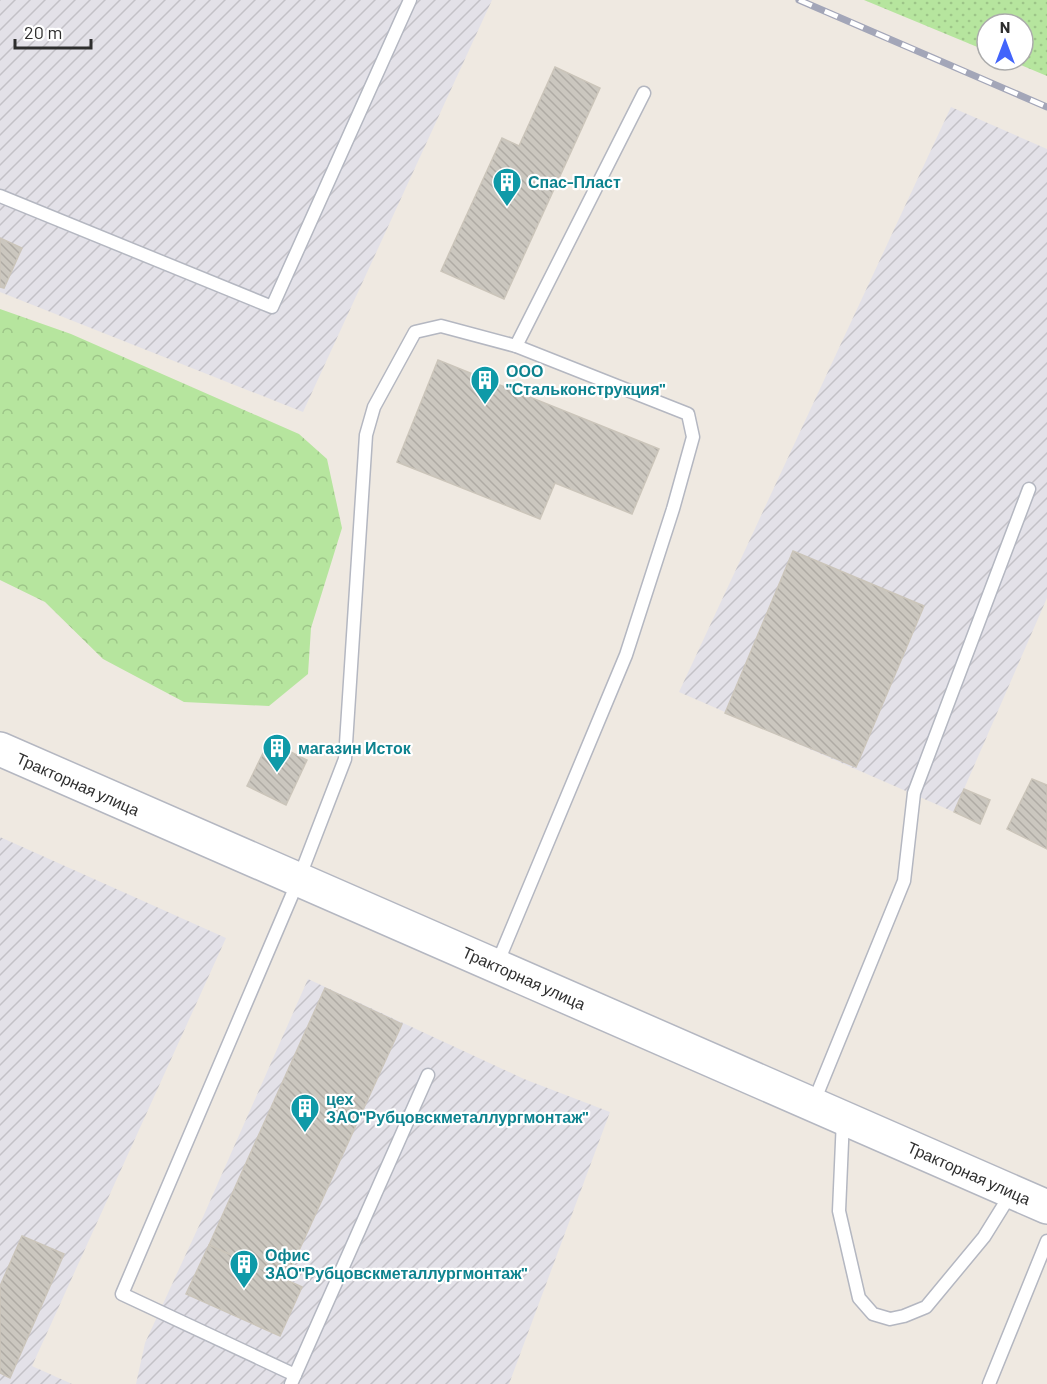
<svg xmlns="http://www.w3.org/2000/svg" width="1047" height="1384" viewBox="0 0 1047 1384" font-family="Barlow,sans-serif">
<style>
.industrial{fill:url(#industrial-furrows)}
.grass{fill:url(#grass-dots)}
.forest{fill:url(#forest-crowns)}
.building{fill:url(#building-back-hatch);stroke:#cbc5ba;stroke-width:1.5}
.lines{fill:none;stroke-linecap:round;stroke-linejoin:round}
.lane-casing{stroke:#b4b7c1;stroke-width:15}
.secondary-casing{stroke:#b4b7c1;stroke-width:36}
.lane{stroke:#fff;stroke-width:12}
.secondary{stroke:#fff;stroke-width:33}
.rail-casing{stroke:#a3a6b8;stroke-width:7}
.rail{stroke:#fff;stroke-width:4.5;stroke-dasharray:14;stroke-linecap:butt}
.labels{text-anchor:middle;stroke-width:4.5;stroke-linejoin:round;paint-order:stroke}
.culture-label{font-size:16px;font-weight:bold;fill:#0d838f;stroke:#fff;text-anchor:start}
.street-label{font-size:16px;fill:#2e2e2e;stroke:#fff}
</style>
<defs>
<pattern id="industrial-furrows" width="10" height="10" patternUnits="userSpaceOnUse" patternTransform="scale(1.5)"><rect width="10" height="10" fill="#e3e1e8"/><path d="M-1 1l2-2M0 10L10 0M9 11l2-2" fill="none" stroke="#c3c1c7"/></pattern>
<pattern id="grass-dots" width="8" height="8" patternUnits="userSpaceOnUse" patternTransform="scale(1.5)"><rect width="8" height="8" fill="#b6e59e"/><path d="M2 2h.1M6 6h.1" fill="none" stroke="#9dc588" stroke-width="1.8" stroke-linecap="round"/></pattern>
<pattern id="forest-crowns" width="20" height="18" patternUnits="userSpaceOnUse" patternTransform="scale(1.5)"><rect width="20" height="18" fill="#b6e59e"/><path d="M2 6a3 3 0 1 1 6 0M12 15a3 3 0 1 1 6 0" fill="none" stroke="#9dc588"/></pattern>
<pattern id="building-back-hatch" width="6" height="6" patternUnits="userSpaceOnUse" patternTransform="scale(1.5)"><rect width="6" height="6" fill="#cbc7bf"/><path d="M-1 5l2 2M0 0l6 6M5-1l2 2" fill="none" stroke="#afaba4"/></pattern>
</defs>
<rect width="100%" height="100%" fill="#efe9e1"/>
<g class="industrial">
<polygon points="0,0 492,0 303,412 0,292"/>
<polygon points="951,107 1047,149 1047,598 954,812 679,692"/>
<polygon points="0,837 226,938 32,1366 72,1384 0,1384"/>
<polygon points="308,979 524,1079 610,1112 509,1384 136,1384 145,1343 203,1217"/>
</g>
<polygon class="grass" points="864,0 1047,0 1047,76 1009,60 1023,60 1023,24 987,24 987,51"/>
<polygon class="forest" points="0,309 71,334 299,434 327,459 342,528 311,628 308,674 269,706 184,702 103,659 45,602 0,580"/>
<g class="building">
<polygon points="555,67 600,88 504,299 441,271 502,138 519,146"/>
<polygon points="0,238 22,248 4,288 0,287"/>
<polygon points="438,360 659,449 632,514 555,483 540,519 397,462"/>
<polygon points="793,551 924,606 856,767 725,713"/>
<polygon points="269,741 307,760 286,805 247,786"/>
<polygon points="1032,779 1047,785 1047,849 1007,829"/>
<polygon points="964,789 990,800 980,824 954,812"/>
<polygon points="325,988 402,1024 286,1279 209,1245"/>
<polygon points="22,1236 64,1254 10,1378 0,1373 0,1286"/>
<polygon points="209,1245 302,1287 280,1336 186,1294"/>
</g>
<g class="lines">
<g class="lane-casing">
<g id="lane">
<polyline points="0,196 272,307 410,0"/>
<polyline points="497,964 626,655 673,509 693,437 688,414 516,346"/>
<polyline points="813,1104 904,881 914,793 1029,489"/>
<polyline points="843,1119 839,1211 859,1298 873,1314 890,1319 904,1316 926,1307 984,1237 1012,1192"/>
<polyline points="295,1375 122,1294 298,881 345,759 366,435 374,407 415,332 441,326 516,346 644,93"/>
<polyline points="291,1384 428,1075"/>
<polyline points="989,1384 1047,1241"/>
</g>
</g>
<g class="secondary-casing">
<polyline id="secondary" points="0,749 1047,1207"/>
</g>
<use href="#lane" class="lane"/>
<use href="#secondary" class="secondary"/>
<g class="rail-casing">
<polyline id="rail" points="799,0 1047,107"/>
</g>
<use href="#rail" class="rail"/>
</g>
<defs>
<g id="building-pin" transform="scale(1.5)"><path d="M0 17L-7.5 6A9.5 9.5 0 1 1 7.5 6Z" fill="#0f9aa8" stroke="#fff"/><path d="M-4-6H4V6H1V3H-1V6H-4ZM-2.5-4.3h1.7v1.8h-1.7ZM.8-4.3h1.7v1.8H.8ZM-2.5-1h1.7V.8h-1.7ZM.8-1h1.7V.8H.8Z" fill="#fff"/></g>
</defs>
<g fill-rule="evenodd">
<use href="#building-pin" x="507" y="182"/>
<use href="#building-pin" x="485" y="380"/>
<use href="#building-pin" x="277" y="748"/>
<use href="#building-pin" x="305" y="1108"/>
<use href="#building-pin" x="244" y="1264"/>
</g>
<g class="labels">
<g class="culture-label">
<text x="528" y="188">Спас-Пласт</text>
<text x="506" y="377">ООО<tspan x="506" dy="18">"Стальконструкция"</tspan></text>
<text x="298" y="754">магазин Исток</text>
<text x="326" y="1105">цех<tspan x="326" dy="18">ЗАО"Рубцовскметаллургмонтаж"</tspan></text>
<text x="265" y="1261">Офис<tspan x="265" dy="18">ЗАО"Рубцовскметаллургмонтаж"</tspan></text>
</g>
<g class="street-label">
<text transform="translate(78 784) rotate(24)" y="6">Тракторная улица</text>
<text transform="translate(524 978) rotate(24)" y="6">Тракторная улица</text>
<text transform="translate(969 1173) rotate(24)" y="6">Тракторная улица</text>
</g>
</g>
<g transform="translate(1005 42)"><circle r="28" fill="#ffffff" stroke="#ababab" stroke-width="1.5"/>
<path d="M0-4.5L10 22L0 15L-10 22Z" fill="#4264fb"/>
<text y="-9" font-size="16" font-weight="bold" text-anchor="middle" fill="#2e2e2e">N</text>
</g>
<path d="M15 39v9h76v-9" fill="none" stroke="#2e2e2e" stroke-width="3"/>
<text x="24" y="39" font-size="18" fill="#2e2e2e" stroke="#ffffff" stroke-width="4.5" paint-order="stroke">20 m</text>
</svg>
